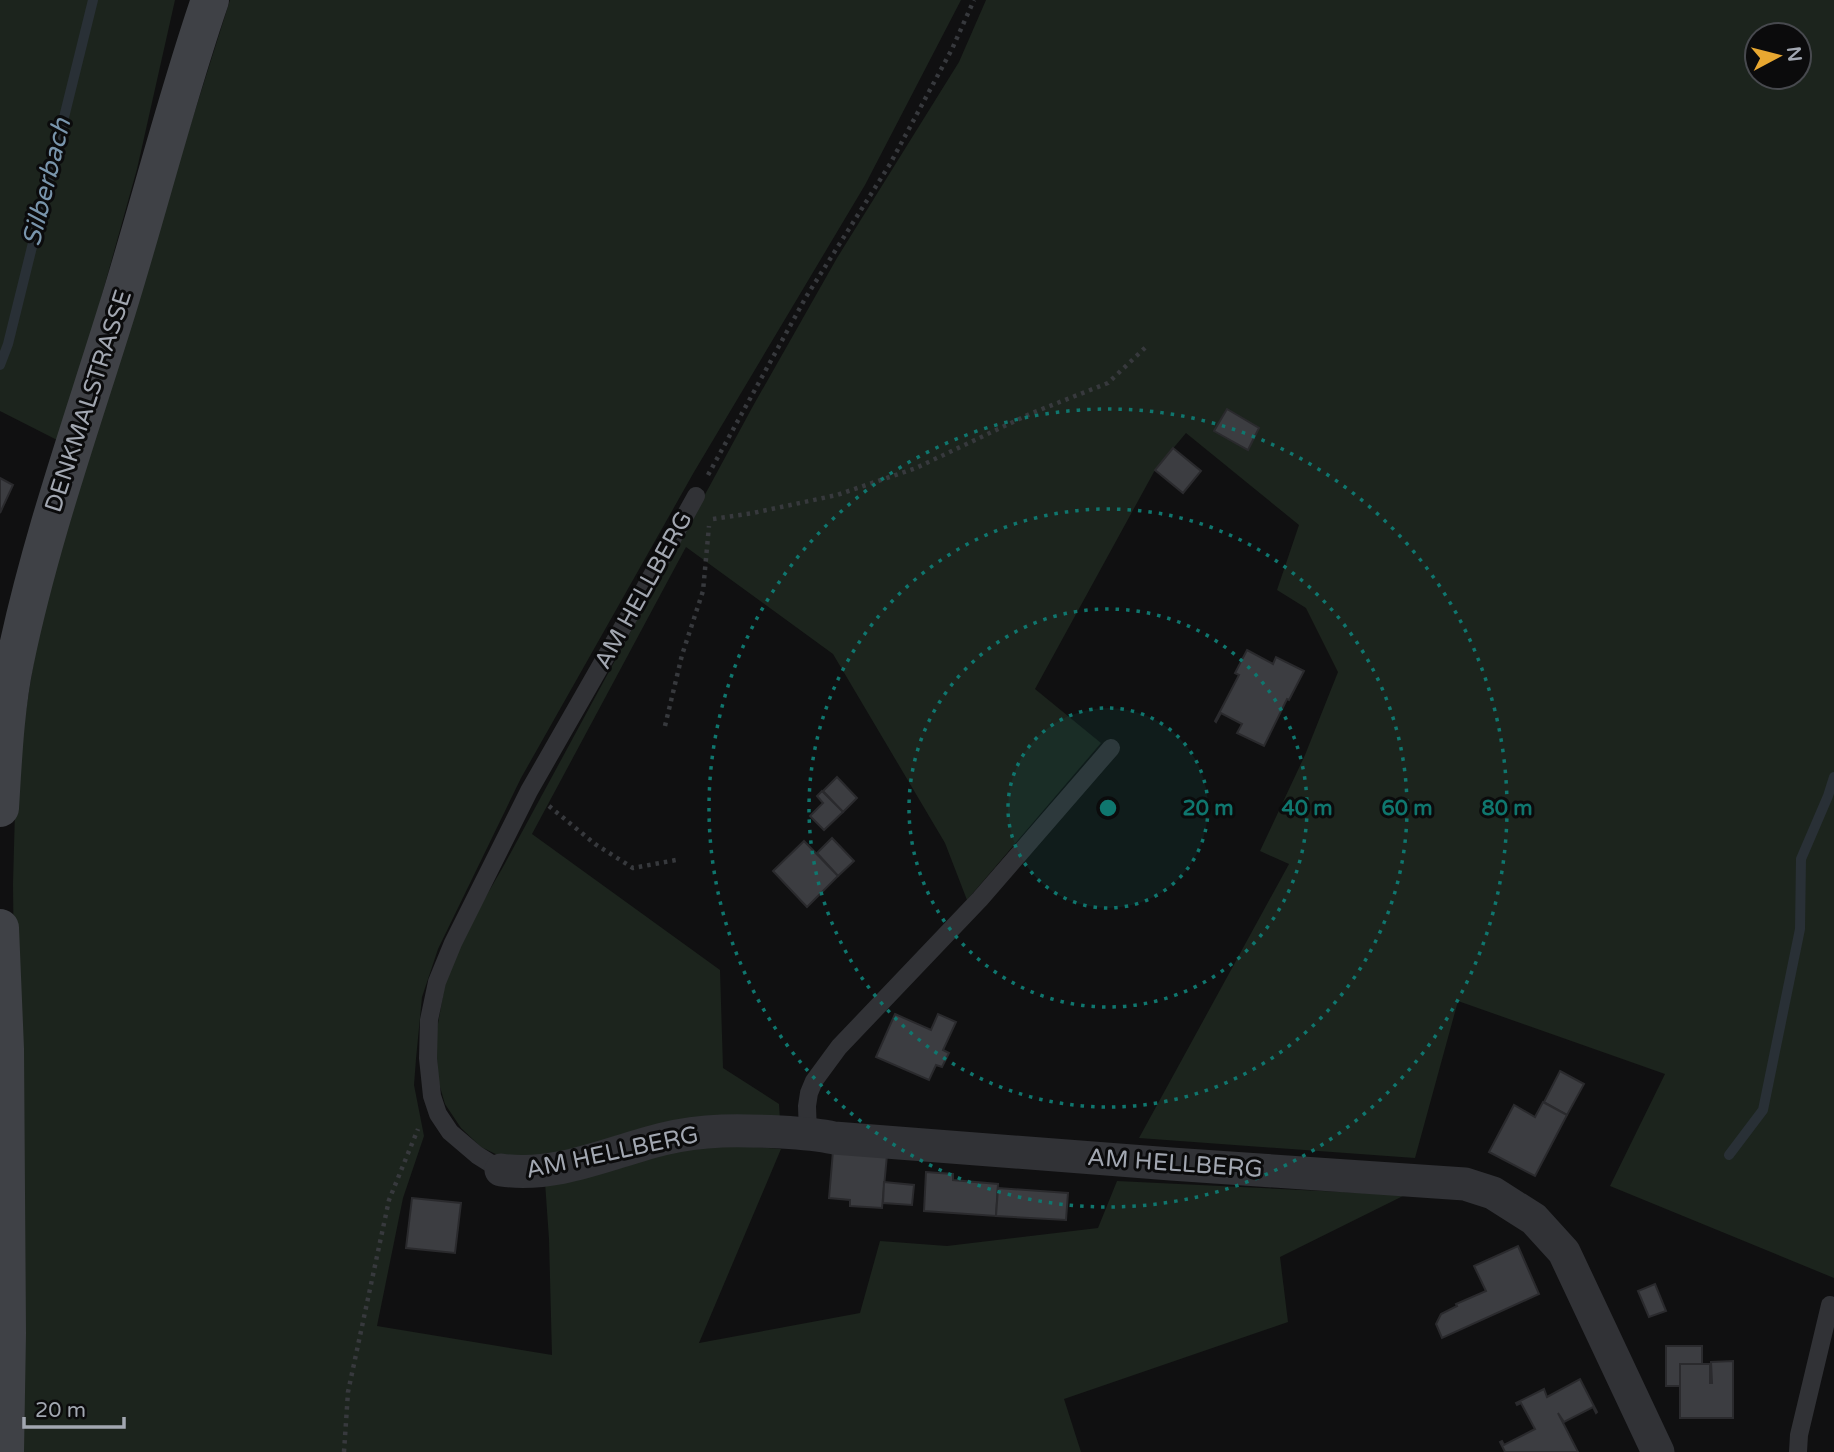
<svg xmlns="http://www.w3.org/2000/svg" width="1834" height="1452" viewBox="0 0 1834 1452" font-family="'Varela Round',sans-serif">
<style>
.green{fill:#1c241d;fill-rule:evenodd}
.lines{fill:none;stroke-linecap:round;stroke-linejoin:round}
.stream{stroke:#293036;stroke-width:10}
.building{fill:#3c3d41;stroke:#2a2a2d;stroke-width:2}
.path{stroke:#37393d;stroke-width:4.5;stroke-dasharray:3.5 5;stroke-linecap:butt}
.lane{stroke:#313236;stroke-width:18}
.street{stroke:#313236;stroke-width:33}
.secondary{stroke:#3f4146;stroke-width:38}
.ring{fill:none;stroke:#0f766e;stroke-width:3.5;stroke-dasharray:3.5 7}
.labels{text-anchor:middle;stroke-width:6;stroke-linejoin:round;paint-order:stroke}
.street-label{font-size:24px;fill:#a2a7b1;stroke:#0b0b0c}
.water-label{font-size:26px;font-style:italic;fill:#7995ac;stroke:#0b0b0c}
.centre{fill:#0f766e;stroke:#0b0b0c;stroke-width:3.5}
.ring-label{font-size:21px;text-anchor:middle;font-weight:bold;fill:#0f766e;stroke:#0b0b0c;stroke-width:6;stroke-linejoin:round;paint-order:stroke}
</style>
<rect width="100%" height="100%" fill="#101011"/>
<g class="green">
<polygon points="0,0 175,0 137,169 61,442 0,411"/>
<polygon points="230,0 961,0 865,185 694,472 521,778 438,949 422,997 416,1059 414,1085 424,1136 403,1198 377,1326 552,1355 549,1239 545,1182 638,1157 719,1144 781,1149 699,1343 860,1313 880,1241 947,1246 1098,1228 1117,1181 1405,1195 1280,1257 1288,1322 1064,1399 1081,1452 16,1452 17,1239 13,884 16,774 43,602 85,459"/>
<path d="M986,0H1834V1278L1610,1186L1665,1074L1458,1001L1415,1158L1139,1138L1289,864L1260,851L1305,755L1338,672L1306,608L1277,590L1299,525L1186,433L1155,470L1035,689L1101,743L967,900L945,843L833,654L686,547L532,834L720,970L723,1068L779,1104L780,1120L605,1147L506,1159L481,1147L461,1128L445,1104L438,1080L436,1035L445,984L467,929L503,867L753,406L837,258L959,62ZM1757,35H1799V77H1757Z"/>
</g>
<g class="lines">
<g class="stream">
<polyline points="0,365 8,344 93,0"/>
<polyline points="1729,1155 1763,1110 1800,929 1801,859 1828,796 1834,777"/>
</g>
</g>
<g class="building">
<polygon points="1227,409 1259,428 1248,450 1214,431"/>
<polygon points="1173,448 1201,471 1183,493 1155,470"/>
<polygon points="0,478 13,485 0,513"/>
<polygon points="1247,650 1273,664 1276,657 1304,671 1289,700 1287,699 1264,746 1237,733 1242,724 1221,713 1216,722 1215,721 1239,675 1235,673"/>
<polygon points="837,777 857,798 843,812 823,791"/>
<polygon points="822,791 843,812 824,830 810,816 823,803 817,796"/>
<polygon points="832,838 854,861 838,876 817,853"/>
<polygon points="804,841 838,876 807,907 773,871"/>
<polygon points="895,1014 931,1030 938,1014 956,1022 943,1050 949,1053 942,1067 936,1065 929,1080 876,1057"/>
<polygon points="1560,1071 1584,1084 1567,1115 1544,1102"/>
<polygon points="1543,1102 1567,1115 1535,1176 1489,1152 1514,1105 1535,1117"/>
<polygon points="833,1151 887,1155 882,1208 850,1206 850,1200 829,1198"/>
<polygon points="926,1172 953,1174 953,1180 998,1184 996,1216 924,1211"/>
<polygon points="884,1182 914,1185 912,1205 883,1203"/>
<polygon points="998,1188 1068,1193 1066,1220 996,1216"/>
<polygon points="412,1198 461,1203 455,1253 406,1248"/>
<polygon points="1518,1246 1539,1294 1442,1338 1436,1324 1441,1314 1457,1306 1456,1304 1486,1291 1474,1266"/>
<polygon points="1655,1284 1666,1311 1649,1317 1638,1291"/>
<polygon points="1666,1346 1702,1346 1702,1364 1680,1364 1680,1386 1666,1386"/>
<polygon points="1733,1361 1733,1418 1680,1418 1680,1364 1710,1364 1710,1383 1712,1383 1711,1362"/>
<polygon points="1580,1379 1597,1412 1596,1413 1593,1407 1564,1422 1558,1413 1578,1452 1505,1452 1500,1442 1502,1441 1504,1445 1535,1429 1521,1403 1517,1405 1516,1403 1544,1389 1547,1397"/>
</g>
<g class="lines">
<g class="path">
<polyline points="708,475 806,297 890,164 952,49 974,0"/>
<polyline points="713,519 753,513 837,495 916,468 1032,413 1108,383 1148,345"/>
<polyline points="665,726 682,655 703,591 709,526"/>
<polyline points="549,806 595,844 633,868 676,860"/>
<polyline points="344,1452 348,1392 389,1200 418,1129"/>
</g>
<g class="lane">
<polyline points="808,1134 807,1106 809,1093 814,1081 839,1047 980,899 1111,748"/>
<polyline points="501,1170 477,1155 450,1132 438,1114 432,1096 428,1058 429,1020 437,982 453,943 529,791 640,597 696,496"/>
<polyline points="1798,1452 1799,1435 1830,1305"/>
</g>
<path class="street" d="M501,1170C558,1178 610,1152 663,1139C704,1129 740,1130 781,1132C799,1133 816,1134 834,1138L1171,1164L1465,1184L1493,1193L1534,1219L1564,1252L1658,1452"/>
<g class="secondary">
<path d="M0,808C3,760 5,709 15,661C40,541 81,426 117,310C149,207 175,102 210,0"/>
<polyline points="0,928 5,1049 7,1333 5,1452"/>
</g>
</g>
<circle cx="1108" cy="808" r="100" fill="#0f766e" fill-opacity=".12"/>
<g class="ring">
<circle cx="1108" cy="808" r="100"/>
<circle cx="1108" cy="808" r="199"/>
<circle cx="1108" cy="808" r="299"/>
<circle cx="1108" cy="808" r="399"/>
</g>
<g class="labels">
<g class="street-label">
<text transform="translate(88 401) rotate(-72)" y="8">DENKMALSTRASSE</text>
<text transform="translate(643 590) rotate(-61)" y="8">AM HELLBERG</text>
<text transform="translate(612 1152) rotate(-12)" y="8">AM HELLBERG</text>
<text transform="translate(1175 1163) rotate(4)" y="8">AM HELLBERG</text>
</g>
<g class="water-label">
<text transform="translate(46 182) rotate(-76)" y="9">Silberbach</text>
</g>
</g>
<circle cx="1108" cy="808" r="10" class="centre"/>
<g class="ring-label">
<text x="1208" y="815">20 m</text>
<text x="1307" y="815">40 m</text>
<text x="1407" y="815">60 m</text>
<text x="1507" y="815">80 m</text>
</g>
<g transform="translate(1778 56) rotate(83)"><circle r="33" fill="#0b0b0c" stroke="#47494e" stroke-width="2"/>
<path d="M0-5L12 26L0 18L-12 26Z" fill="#e8a831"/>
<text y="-10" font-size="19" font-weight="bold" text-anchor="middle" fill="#a2a7b1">N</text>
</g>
<path d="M24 1417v10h100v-10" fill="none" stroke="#a2a7b1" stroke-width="3.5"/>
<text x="35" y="1417" font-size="21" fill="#a2a7b1" stroke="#0b0b0c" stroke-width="5" paint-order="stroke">20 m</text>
</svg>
